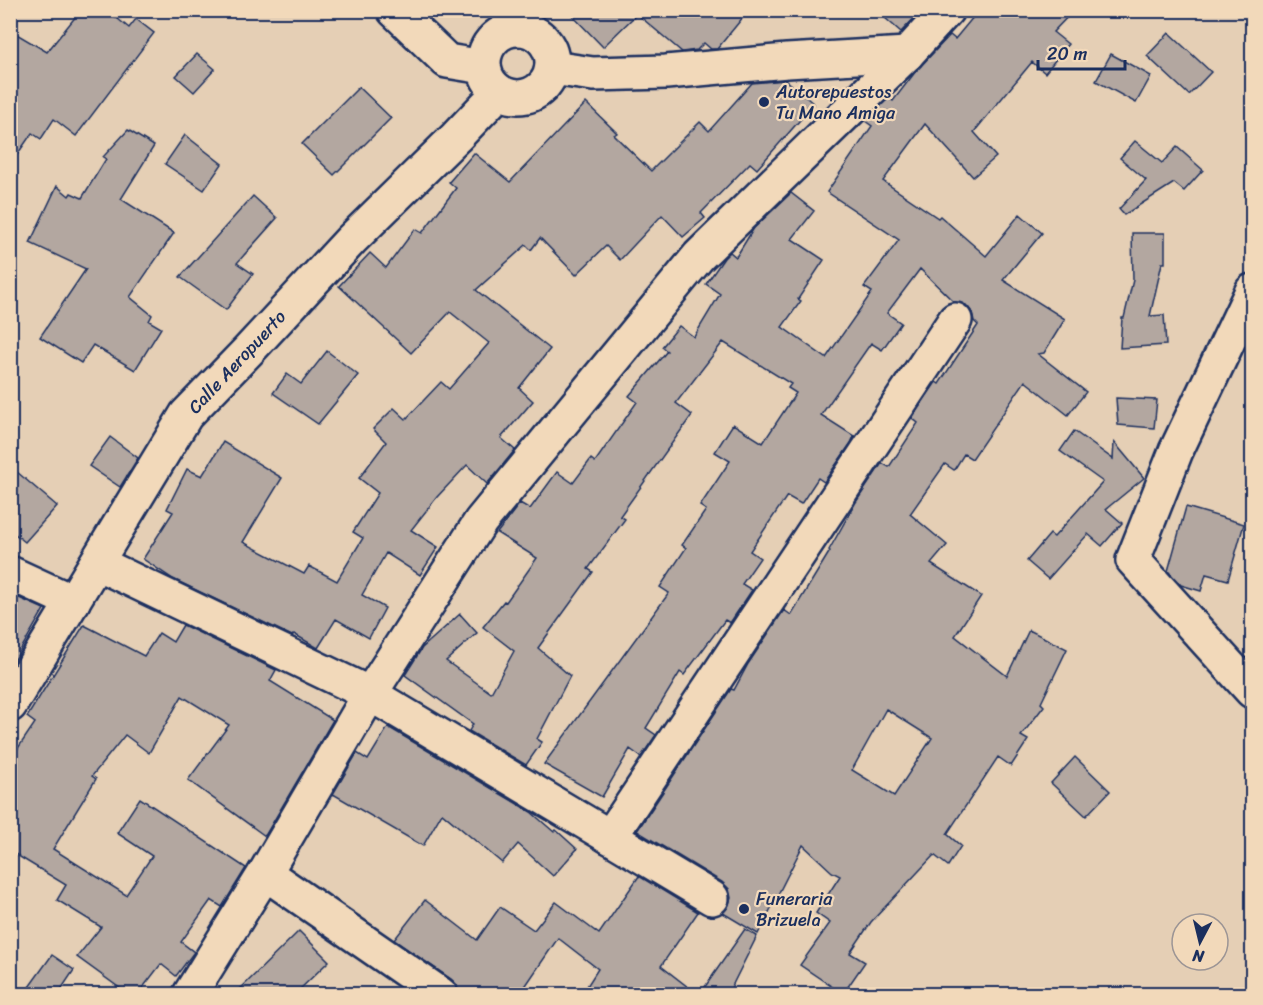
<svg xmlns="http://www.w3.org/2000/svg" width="1263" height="1005" viewBox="0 0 1263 1005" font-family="Sriracha,sans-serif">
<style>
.building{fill:#b3a7a0;stroke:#1b2f5e;stroke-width:1.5;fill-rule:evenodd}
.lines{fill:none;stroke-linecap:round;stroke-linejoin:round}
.minor-casing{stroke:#1b2f5e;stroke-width:38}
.minor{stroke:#f2d9ba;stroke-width:33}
.poi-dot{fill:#1b2f5e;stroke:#f2d9ba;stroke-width:2}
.labels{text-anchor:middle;stroke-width:4.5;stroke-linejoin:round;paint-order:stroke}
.poi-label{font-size:18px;fill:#1b2f5e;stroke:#f2d9ba;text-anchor:start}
.street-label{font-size:18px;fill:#1b2f5e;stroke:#f2d9ba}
</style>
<rect width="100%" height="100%" fill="#e5cfb5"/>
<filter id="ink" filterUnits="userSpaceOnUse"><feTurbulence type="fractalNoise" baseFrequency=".0167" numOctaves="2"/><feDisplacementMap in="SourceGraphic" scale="12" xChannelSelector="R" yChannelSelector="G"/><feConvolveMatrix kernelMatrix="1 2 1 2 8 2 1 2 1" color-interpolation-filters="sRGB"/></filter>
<g filter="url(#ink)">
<g class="building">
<polygon points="81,10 107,10 129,28 136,19 154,33 76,136 54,119 41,139 32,133 10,165 10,30 47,52"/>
<polygon points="567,10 749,10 717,49 711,49 704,43 697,50 682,52 637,14 603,47"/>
<polygon points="876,10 919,10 920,12 901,32"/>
<path d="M979,10H1074L1053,32L1068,44L1045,73L1032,62L974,132L996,157L973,177L925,124L883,181L938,218L940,216L986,256L1020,214L1042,233L1003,280L1065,319L1044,353L1038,354L1086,392L1068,415L1025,381L972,459L964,454L954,470L945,464L910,514L947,545L931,564L981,596L955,636L1007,676L1029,630L1067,649L1041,703L1044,706L1021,736L1028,740L1011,766L998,757L947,834L961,846L948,866L934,855L871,922L850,953L865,962L843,994L800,965L830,923L816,913L840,876L832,872L803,845L758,934L723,913L728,907L731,898L729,889L722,882L637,831L731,689L734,690L748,664L784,610L791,615L830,551L829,550L856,502L882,463L889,467L918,423L912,418L936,382L939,384L978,325L974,321L972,312L966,305L954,302L920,269L887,313L901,323L882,350L871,343L821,415L854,436L851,443L824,482L818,478L801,504L787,496L750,551L760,558L742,584L752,590L730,623L725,620L684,675L680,672L646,728L656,735L641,757L630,749L602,797L544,764L669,593L660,587L686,548L682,545L706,510L700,506L730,461L715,452L733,424L763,443L796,393L788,388L791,384L723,342L676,403L692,415L620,516L625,519L588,569L593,572L538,648L570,676L537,739L542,742L526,765L469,731L473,724L405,675L422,648L460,614L477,633L446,661L491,693L514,651L483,627L504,601L506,602L537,558L497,533L520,503L530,509L557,472L573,483L591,459L595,462L637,402L629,396L667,351L662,347L679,326L694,337L720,294L706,284L724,258L730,252L736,257L754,228L791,193L814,211L792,239L824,260L798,299L801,301L782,327L826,358L872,292L864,287L899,240L827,192L872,126L865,121L889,98L893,101L916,71L950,35L955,39ZM886,709L932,738L894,796L852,770Z"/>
<polygon points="1169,33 1211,72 1189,95 1147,56"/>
<polygon points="197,54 215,69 194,92 176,76"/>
<polygon points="1111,54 1151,76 1136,103 1096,81"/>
<polygon points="786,80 814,104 757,169 750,163 701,213 705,218 683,237 662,215 620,260 606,246 576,275 540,238 531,250 526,245 476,290 550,349 519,388 533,401 501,438 515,450 487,484 467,465 437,497 411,530 438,547 420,575 386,553 362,595 385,608 369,638 336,619 318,648 294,634 292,636 173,579 143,559 173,512 167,509 187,469 202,476 223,442 282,478 243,542 304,574 309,566 337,581 363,538 353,532 378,493 359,478 386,442 373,429 394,408 406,419 441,382 449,389 489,343 450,312 411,353 339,286 370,253 386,268 415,229 422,233 456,188 449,182 474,153 510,182 586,103 617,133 614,135 651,171 700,122 709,131 752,83"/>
<polygon points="359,87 391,118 334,175 302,144"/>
<polygon points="128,130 154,146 121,199 174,233 130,297 152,315 149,321 161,328 135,370 93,345 81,363 40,337 86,269 30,243 57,186 69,196 71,193 82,198 106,159 103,157"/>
<polygon points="185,135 222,164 204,190 165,164"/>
<polygon points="1135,141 1162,163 1177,147 1203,170 1184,191 1174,183 1124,215 1119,209 1146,180 1120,158"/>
<polygon points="253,196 277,218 237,263 253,274 226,310 180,277"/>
<polygon points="1132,233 1165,233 1165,263 1162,263 1150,316 1164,315 1166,345 1120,348 1122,318 1124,318 1133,280"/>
<polygon points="327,351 358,375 318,424 273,393 287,374 301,384"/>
<polygon points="1116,398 1157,400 1154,428 1118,425"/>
<polygon points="1074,431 1113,459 1114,442 1144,478 1106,509 1122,523 1102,546 1088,534 1048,579 1027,561 1050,534 1054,537 1103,482 1060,451"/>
<polygon points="110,437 138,458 120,487 89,466"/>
<polygon points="10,466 57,506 25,542 10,530"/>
<polygon points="1186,507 1244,524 1228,580 1206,574 1201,591 1181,585 1168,571"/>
<polygon points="10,594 44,609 10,668"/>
<polygon points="84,625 144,656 159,633 173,642 183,625 276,670 270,681 333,720 265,836 188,780 229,725 182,696 149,753 125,735 92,776 96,779 53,849 126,895 152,856 117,833 140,798 246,868 222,907 211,900 181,942 194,952 176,976 161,964 138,994 128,994 77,957 101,927 57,900 66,885 10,851 10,760 35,723 27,717"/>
<polygon points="388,727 531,812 554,832 556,830 577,849 553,876 518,844 502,863 442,813 423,846 333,794 357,753 368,760"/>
<polygon points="1075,757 1110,791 1086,816 1051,783"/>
<polygon points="639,876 698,912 661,966 697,994 582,994 598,969 558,938 520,994 459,994 457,985 451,979 394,940 425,900 477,940 500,907 534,930 556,902 599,934"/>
<polygon points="745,929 757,936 728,994 700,994"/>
<polygon points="299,931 329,961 295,994 235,994"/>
<polygon points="52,955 74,970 58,994 24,994"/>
</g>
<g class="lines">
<g class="minor-casing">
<g id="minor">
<polyline points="394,10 447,61 484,67"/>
<circle cx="518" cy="63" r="34"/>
<polyline points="552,68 593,74 666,72 787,61 907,54"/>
<polyline points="1252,291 1176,451 1133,560 1252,691"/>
<polyline points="97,563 370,694 610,837 955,320"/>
<polyline points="10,573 73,602"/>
<polyline points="10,705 186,415 248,351 351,240 456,137 499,92"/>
<polyline points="610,837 712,898"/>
<polyline points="265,873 440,994"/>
<polyline points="190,994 265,873 370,694 481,521 699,256 907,54 947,10"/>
</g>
</g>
<use href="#minor" class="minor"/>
</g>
</g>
<g class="poi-dot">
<circle cx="764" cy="102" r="6"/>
<circle cx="744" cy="909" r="6"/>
</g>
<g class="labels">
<g class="poi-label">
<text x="776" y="98">Autorepuestos<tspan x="776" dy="21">Tu Mano Amiga</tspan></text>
<text x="756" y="905">Funeraria<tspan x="756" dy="21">Brizuela</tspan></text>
</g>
<g class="street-label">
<text transform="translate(237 362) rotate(-47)" y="6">Calle Aeropuerto</text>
</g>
</g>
<rect width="1263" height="1005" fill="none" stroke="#f2d9ba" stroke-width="36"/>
<rect x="18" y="18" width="1227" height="969" fill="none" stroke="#1b2f5e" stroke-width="2" filter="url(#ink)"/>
<g transform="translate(1200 942) rotate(187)"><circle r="28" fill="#f2d9ba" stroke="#9c9595" stroke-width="1.5"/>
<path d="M0-4.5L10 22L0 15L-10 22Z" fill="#1b2f5e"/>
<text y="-9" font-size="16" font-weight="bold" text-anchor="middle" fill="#1b2f5e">N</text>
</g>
<path d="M1038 60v9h87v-9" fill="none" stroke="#1b2f5e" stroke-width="3"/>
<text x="1047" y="60" font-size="18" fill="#1b2f5e" stroke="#f2d9ba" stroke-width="4.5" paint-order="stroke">20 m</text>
</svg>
